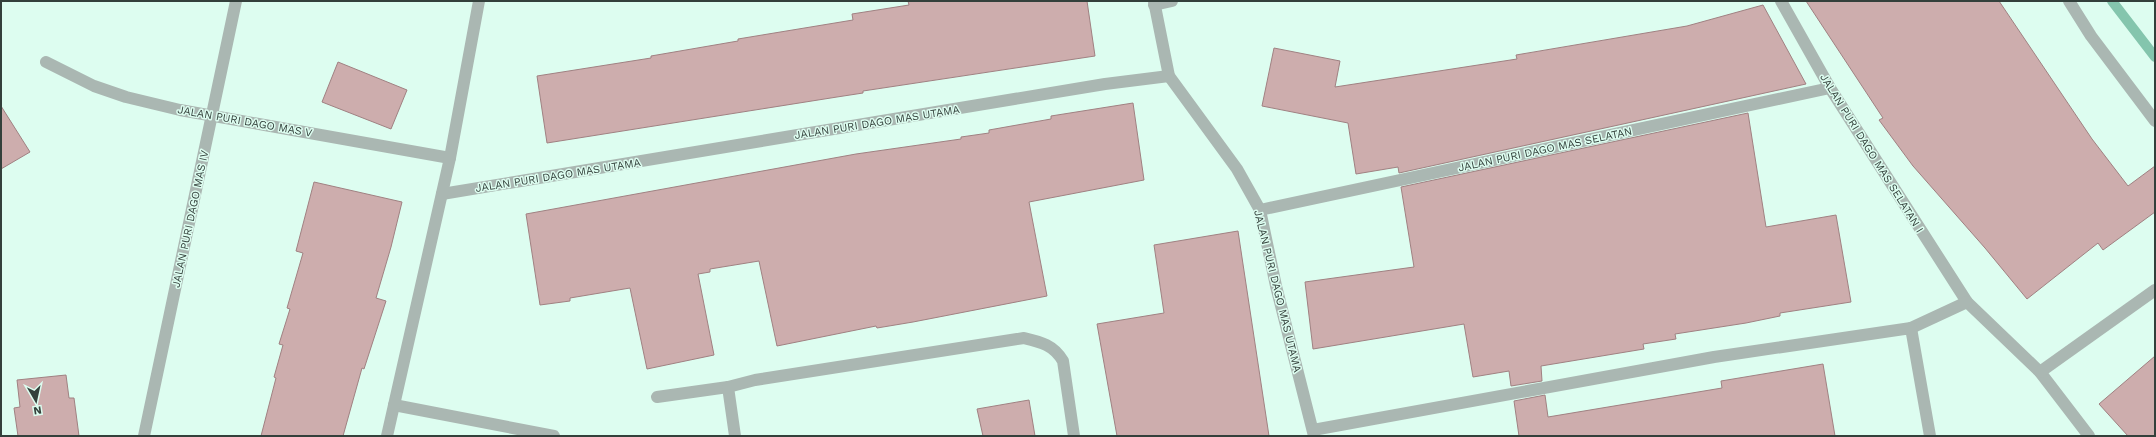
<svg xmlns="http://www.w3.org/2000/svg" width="2156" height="437" viewBox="0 0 2156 437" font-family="'Work Sans',sans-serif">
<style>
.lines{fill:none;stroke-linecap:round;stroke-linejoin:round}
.stream{stroke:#84c5ad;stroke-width:10}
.building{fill:#cdadad;stroke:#a08182}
.minor{stroke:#aab7b2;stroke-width:12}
.labels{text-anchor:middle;stroke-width:3;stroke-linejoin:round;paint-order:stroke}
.street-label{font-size:11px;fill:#33403b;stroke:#ddfdf0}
</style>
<rect width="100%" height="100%" fill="#ddfdf0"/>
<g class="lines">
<polyline class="stream" points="2112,1 2155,57"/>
</g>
<g class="building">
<polygon points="908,1 1087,1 1095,56 863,91 863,93 837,97 547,143 537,76 651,58 651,56 738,41 738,39 853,20 852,14 909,5"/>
<polygon points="1806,1 1999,1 2092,139 2128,186 2155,166 2155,212 2103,250 2098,243 2027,299 1985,248 1913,166 1879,120 1883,118"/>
<polygon points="1763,5 1806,84 1399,173 1398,167 1356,174 1348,123 1262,106 1274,48 1340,61 1335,87 1517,59 1516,55 1687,26"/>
<polygon points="338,62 407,90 391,129 322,102"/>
<polygon points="1133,103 1144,180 1029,202 1047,296 913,322 877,328 876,326 777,346 759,261 710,269 710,272 698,274 714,355 647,369 630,288 570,298 570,301 540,305 526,214 856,154 961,139 961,137 989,133 989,130 1051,119 1051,116"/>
<polygon points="1,106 30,152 1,169"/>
<polygon points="1748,113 1766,227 1836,215 1851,302 1780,313 1780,316 1746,323 1675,334 1676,339 1643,344 1644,349 1541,366 1542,381 1511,386 1509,371 1473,377 1464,324 1313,349 1305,282 1414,267 1401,187"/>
<polygon points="314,182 402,202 391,247 376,298 386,301 364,369 362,368 343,436 261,436 276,378 274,377 283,345 279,344 290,309 287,308 303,253 296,251"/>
<polygon points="1238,231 1269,436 1117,436 1097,324 1164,313 1154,245"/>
<polygon points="2155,356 2155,436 2128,436 2099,404"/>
<polygon points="1823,364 1835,436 1519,436 1514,401 1545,395 1548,417 1722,388 1721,381"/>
<polygon points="66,375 69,398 74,398 79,436 18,436 14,408 20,407 17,380"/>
<polygon points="1029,400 1035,436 983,436 977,409"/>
</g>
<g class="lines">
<g class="minor">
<polyline points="1154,1 1169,76 1237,169 1260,210 1276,286 1314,436"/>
<polyline points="1781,1 1830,88 1967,302 2040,372 2089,436"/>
<polyline points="2069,1 2091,36 2155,121"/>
<polyline points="1154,5 1172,1"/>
<polyline points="46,62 94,86 126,97 180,110 450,158"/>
<polyline points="442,194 1105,84 1169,76"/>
<polyline points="1260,210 1830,88"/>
<polyline points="1911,328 1967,302"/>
<polyline points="2040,372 2155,290"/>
<polyline points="657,397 728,387"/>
<polyline points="394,405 554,436"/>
<polyline points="1313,430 1714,357 1911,328 1930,436"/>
<polyline points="144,436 236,1"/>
<polyline points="387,436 450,158 479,1"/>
<path d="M735,436L728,387L755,380L1024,338C1041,342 1054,345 1063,361L1074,436"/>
</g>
</g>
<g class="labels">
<g class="street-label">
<text transform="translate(245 121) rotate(10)" y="4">JALAN PURI DAGO MAS V</text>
<text transform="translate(877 122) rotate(-9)" y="4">JALAN PURI DAGO MAS UTAMA</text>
<text transform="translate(1545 149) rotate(-12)" y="4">JALAN PURI DAGO MAS SELATAN</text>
<text transform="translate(1872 153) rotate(58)" y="4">JALAN PURI DAGO MAS SELATAN I</text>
<text transform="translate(558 175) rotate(-9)" y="4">JALAN PURI DAGO MAS UTAMA</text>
<text transform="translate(190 219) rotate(-78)" y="4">JALAN PURI DAGO MAS IV</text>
<text transform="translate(1278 291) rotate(76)" y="4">JALAN PURI DAGO MAS UTAMA</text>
</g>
</g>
<rect width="2156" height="437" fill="none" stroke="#33403b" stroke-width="4"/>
<g transform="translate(36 401) rotate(171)" stroke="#ddfdf0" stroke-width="3" paint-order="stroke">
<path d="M0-3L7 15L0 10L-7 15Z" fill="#33403b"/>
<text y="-6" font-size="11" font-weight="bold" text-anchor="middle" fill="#33403b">N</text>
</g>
</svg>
